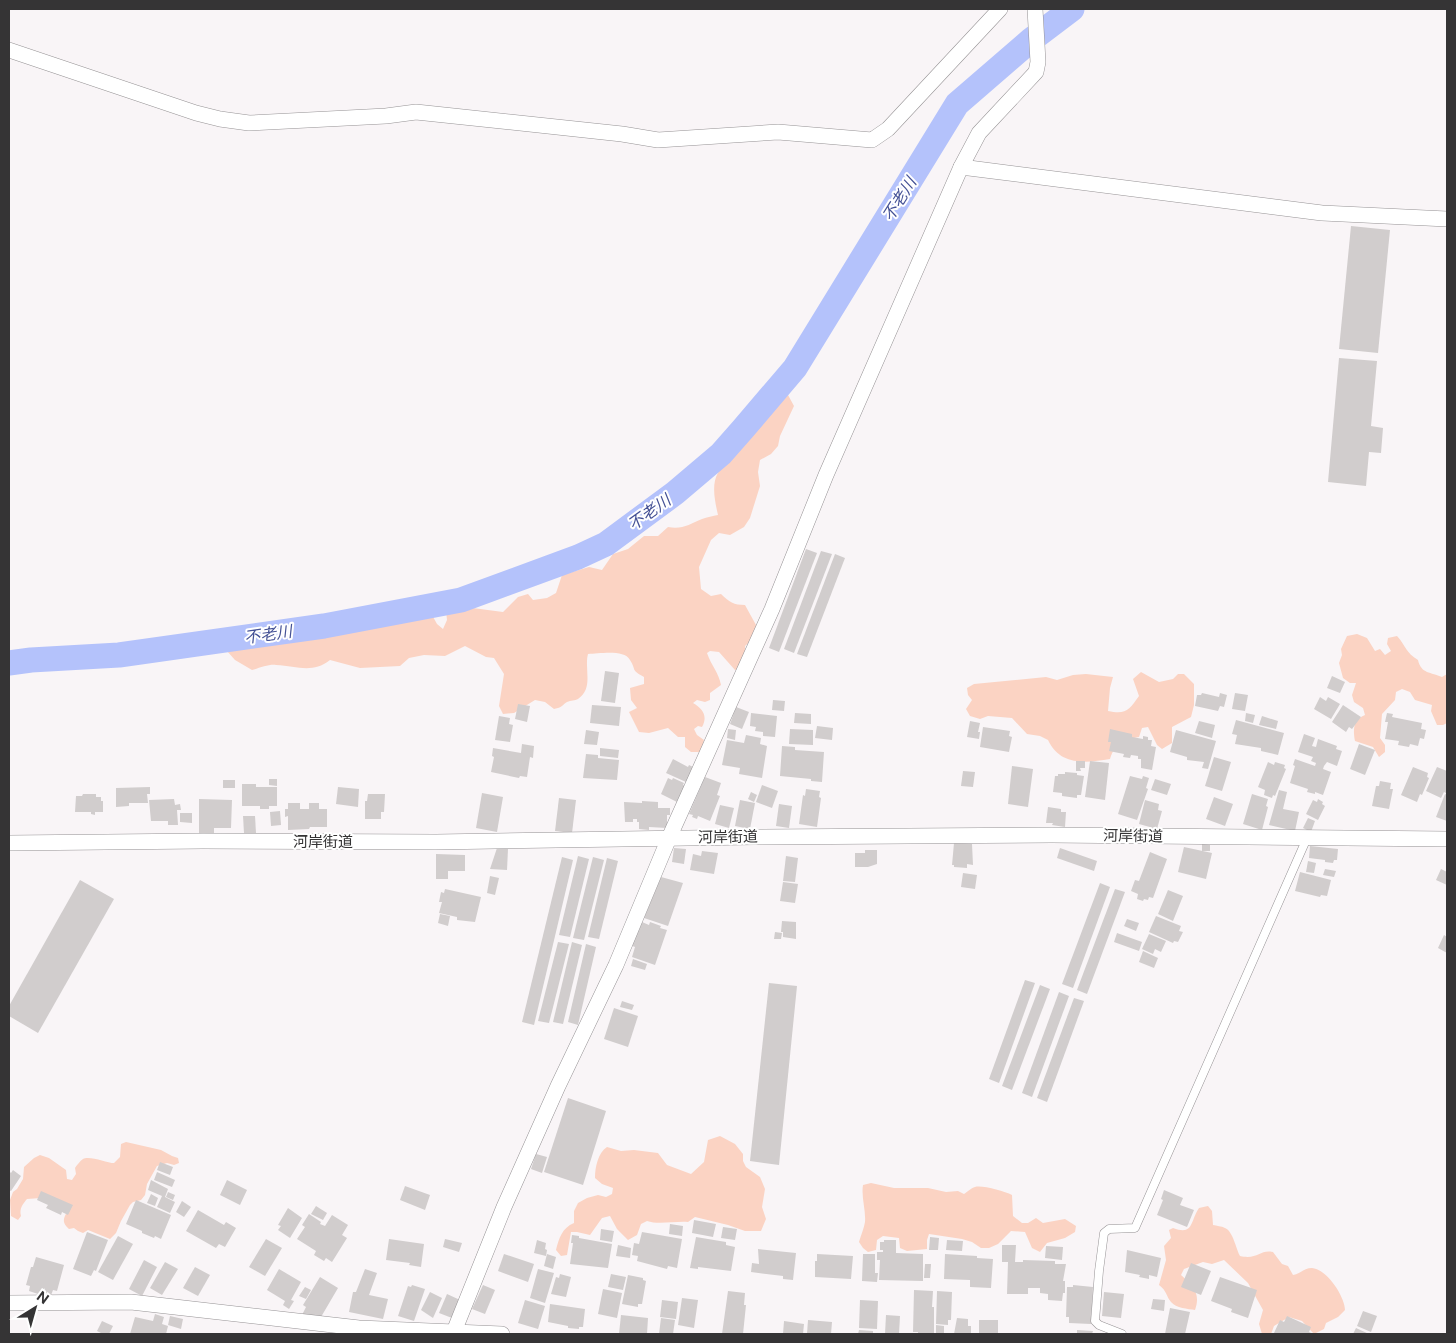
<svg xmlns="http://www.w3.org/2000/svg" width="1456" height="1343" viewBox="0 0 1456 1343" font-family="'Public Sans','Noto Sans JP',sans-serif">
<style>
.green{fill:#fbd3c3}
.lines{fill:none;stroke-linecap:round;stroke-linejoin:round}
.stream{stroke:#b4c2fb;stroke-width:4.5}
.river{stroke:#b4c2fb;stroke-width:25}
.building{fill:#d1cdcd}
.service-casing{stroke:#969395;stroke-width:9}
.minor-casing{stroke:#969395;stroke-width:16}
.service{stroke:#fff;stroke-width:8}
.minor{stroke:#fff;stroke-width:15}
.labels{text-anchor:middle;stroke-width:4;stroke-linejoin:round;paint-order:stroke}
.street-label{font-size:15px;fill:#353435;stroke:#fff}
.water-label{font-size:16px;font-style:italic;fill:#445195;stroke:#fff}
</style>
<rect width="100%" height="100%" fill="#f9f5f7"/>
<g class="green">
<path d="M788,395L794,406L780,436L778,446L771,454L760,460L758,472L760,486L750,518L744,527L730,535L719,533L711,540L699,567L701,589L711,596L721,594C729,602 734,605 745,605L756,625L755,637L745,646L746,656L740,669L735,670L719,652L710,651L707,653C711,665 719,673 721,685L710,693V700L705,702L697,700L693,703C703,709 708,716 702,727L698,726L694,729L697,735L704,740L701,752H691L685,747V737H678L668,728L649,733L639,732L629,712L637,708L631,700L630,688L644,684V677C630,669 637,671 630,660C624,649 599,654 588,654C584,669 594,688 578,699C575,701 571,700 567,702C561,706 563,707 554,709L545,702L535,700L514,713L503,714L499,706L504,674L494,658L486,657L465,646L445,656L424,655L409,658L400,666L360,668L330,660C312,674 297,666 276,665C269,664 260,668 252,670L235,660L227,651L239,646L291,637L312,636L340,631L370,621L380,623L418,615H432L437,624L443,629L447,620L446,611L465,607L503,612L518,597L528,594L533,600L547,598L556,593L562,575L589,567L602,570L613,554L628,549L644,536H658L668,527C682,530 690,524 702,519C707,517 713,516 718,515C713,493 709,472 732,460L735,448L730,433L735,427L751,425L758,418L756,407L765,398L774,401Z"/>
<path d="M1357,634L1367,638L1375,651L1380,649L1385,655L1391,651L1387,644L1388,638L1397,636C1406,646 1406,653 1418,660C1421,674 1431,672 1442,677L1447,674V723L1443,725H1437L1431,711L1432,705L1415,700L1410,692L1402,689L1396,692L1395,700L1382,714L1380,738L1385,745V752L1379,757L1373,747L1355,741C1353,729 1353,720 1365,715L1363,708L1354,702L1352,695L1356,683H1350L1343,678L1339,663L1342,655L1341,649L1347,636Z"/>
<path d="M1141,672L1159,682L1173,679L1178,674H1184L1194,684V705L1191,717L1172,727V743L1162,749L1157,745L1148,727L1142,728L1139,737C1123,740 1115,743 1110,759C1086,763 1060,766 1048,740L1040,736L1027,734L1012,718L988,716L980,719L970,716L966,709L972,700L968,695L967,688L974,684L1046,677L1057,680L1073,675L1086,674L1113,677L1110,688L1108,711C1126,715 1129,710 1139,696L1133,679Z"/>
<path d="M720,1136L735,1144L743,1154V1161L746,1167L760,1177L765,1189L762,1207L766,1219L761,1231H745L728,1225L695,1217L688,1222C675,1221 658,1225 647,1221L641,1224L637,1235L628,1240L617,1229L610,1216L602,1218L590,1235L577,1232H571L567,1255L561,1256L556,1250C559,1238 562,1228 574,1223V1211L578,1203L587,1198L598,1195L606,1197L612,1194L613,1188L602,1184L595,1178C595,1167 598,1153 607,1147L621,1151L634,1150L658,1153L667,1165L691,1174L704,1162L708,1140Z"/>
<path d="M126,1142L161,1150L172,1156L178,1158L179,1163L174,1165L167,1163L157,1166L147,1184L145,1195L141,1200L133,1202L130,1205L121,1221L116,1233L110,1239L88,1230L83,1233L78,1231L74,1228L69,1229C62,1223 63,1219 67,1212L41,1198L27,1199C23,1204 19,1208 21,1216L18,1220L11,1216L10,1200L13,1192L17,1189L23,1179L24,1167L34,1158L40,1155L49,1158L66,1170L67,1179L72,1180L76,1174L75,1168C77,1165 80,1161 83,1159C89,1155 107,1163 114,1163L120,1157L121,1144Z"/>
<path d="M871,1183L894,1188H928L946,1192L958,1191L964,1194C967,1192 971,1188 975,1187C982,1185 1004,1191 1012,1195L1013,1216L1022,1223H1028L1036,1218L1043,1223L1065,1219L1076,1226L1075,1232L1065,1238L1047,1243L1040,1252L1032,1248L1025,1232L1011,1231L998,1244L989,1248H981L972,1242L962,1239L929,1234L927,1240V1249L907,1251L900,1248L899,1238L883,1236L877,1240L876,1250L868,1252L863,1248L859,1242C861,1235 864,1228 865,1222C866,1210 861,1197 863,1185Z"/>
<path d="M1208,1206L1212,1211L1213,1225C1217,1226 1221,1226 1225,1228C1233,1231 1236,1249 1240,1256C1258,1260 1260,1249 1273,1252L1282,1264L1288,1266L1293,1275C1300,1274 1304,1268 1312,1268C1327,1269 1345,1297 1345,1310L1338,1317L1326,1323L1324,1329L1314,1334L1302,1321L1289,1317L1274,1326L1271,1334H1262L1259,1324L1263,1310L1248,1283L1224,1260L1212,1264L1203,1262L1184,1269L1181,1275C1193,1286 1201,1293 1195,1310C1188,1309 1176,1308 1171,1302C1166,1296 1167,1291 1159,1285L1166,1260L1164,1246L1171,1238L1169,1230L1173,1228C1194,1236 1190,1221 1199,1208Z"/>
</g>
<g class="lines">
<polyline class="stream" points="1057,9 1062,17"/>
<polyline class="river" points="9,663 31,660 119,655 324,626 461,600 578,557 606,544 675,493 721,454 743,429 795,368 957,104 1031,40 1072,9"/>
</g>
<g class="building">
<polygon points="1351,226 1390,230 1378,353 1339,349"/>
<polygon points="1339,358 1377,361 1371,426 1383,428 1381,453 1369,452 1366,486 1328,482"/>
<polygon points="806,549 817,553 779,652 769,648"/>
<polygon points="821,551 832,554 794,653 784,649"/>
<polygon points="835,554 845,558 807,657 797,654"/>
<polygon points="605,671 619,673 615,703 601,701"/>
<polygon points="1332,676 1345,682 1340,693 1327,688"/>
<polygon points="1202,693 1219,697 1220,693 1227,695 1224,707 1220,706 1218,711 1195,706 1197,695 1201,695"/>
<polygon points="1235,693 1248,695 1245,711 1232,709"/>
<polygon points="1320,697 1326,701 1328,697 1340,704 1331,719 1314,709"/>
<polygon points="773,700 785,701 784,711 772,710"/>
<polygon points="518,704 530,706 527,722 515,719"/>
<polygon points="592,705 621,707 619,726 590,723"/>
<polygon points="1343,705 1361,717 1352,729 1349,727 1346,732 1332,722"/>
<polygon points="736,707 749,712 742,729 730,724"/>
<polygon points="751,713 777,716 775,737 763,736 763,732 755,731 756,727 750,726"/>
<polygon points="795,713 811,714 811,724 794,723"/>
<polygon points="1246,713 1255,715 1253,723 1245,721"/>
<polygon points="1387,713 1393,714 1392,717 1422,723 1421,729 1426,730 1424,739 1420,738 1418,746 1410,744 1409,747 1398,745 1399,741 1385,739 1388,722 1385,722"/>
<polygon points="499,716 510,718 509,724 513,725 510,742 495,740"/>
<polygon points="1262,716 1278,721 1276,729 1259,725"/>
<polygon points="1236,720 1284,733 1278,755 1261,751 1261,748 1235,744 1237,735 1232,734"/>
<polygon points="970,721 980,723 978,732 980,732 979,739 967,737"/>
<polygon points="1199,721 1215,725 1212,738 1195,733"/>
<polygon points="817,726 833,728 832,740 815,738"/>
<polygon points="983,727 1010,731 1009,736 1012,737 1009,752 980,747"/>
<polygon points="728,729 736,730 735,740 727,738"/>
<polygon points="790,729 813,730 813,745 789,744"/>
<polygon points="1110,729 1132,734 1132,737 1143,739 1143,736 1148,737 1148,740 1152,740 1151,746 1156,747 1152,770 1141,768 1141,759 1138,759 1138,756 1131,755 1130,758 1123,757 1124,754 1109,751 1111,742 1108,742"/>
<polygon points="586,730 599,732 597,745 584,744"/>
<polygon points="1176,730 1216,741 1208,769 1202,768 1204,762 1187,760 1187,757 1170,752"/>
<polygon points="1304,734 1315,738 1312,746 1316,747 1318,739 1337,746 1336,749 1342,751 1337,766 1327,762 1324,766 1323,769 1331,772 1323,795 1315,792 1315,794 1307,792 1308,789 1290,783 1295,766 1293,765 1295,759 1315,766 1316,763 1311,761 1313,757 1298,752"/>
<polygon points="746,735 761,738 760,744 767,746 762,778 739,774 740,768 722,765 727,740 744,743"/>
<polygon points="522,744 534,746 533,758 530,757 527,777 520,776 519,778 491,772 494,757 492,756 493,748 521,753"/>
<polygon points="1359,744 1375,750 1365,775 1350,769"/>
<polygon points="782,746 795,747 795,750 824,752 822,782 811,781 811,779 780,776"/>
<polygon points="600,748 619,750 618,758 600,756"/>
<polygon points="586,754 598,755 598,758 619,760 617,780 583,778"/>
<polygon points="1214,757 1231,762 1222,791 1205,786"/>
<polygon points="673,759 688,767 689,765 693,767 686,782 666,773"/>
<polygon points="1076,761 1085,761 1085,768 1080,768 1081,771 1076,771"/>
<polygon points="1090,761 1109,763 1105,800 1085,797"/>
<polygon points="1268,762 1274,765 1275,762 1285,765 1284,768 1286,769 1275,796 1273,795 1272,798 1264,795 1265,790 1258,787"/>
<polygon points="1012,766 1033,769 1028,807 1008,804"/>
<polygon points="1413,767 1428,773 1427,777 1429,778 1422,795 1420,794 1417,802 1401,795"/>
<polygon points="1437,767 1447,771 1447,790 1446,793 1444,792 1441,798 1426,791"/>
<polygon points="963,771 975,772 973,787 961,786"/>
<polygon points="1065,772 1077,773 1077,775 1084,776 1081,795 1077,795 1077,798 1062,796 1062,793 1053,792 1055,776 1058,776 1058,774 1065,774"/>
<polygon points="1130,776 1142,779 1143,776 1149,778 1146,788 1148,789 1137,820 1118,814"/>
<polygon points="705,777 721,783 717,795 720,796 710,821 698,816 697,819 692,817 693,815 689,814"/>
<polygon points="668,778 672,780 673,778 684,783 683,785 689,787 679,803 661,794"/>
<polygon points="269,779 277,779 277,786 269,785"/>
<polygon points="1155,779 1171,784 1167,795 1151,790"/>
<rect x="223" y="780" width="12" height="8"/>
<polygon points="1380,781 1391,783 1390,789 1393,789 1389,809 1372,806 1376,786 1379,786"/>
<polygon points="242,784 256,784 256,787 277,787 277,806 269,806 269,809 260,809 260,806 242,806"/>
<polygon points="762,785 778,791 772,808 756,802"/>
<polygon points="150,787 150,794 147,794 148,803 129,803 129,806 116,807 116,788"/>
<polygon points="338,787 359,789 358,807 336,804"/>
<polygon points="806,789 820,791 819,797 821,798 817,827 799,824 803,795 805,796"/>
<polygon points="1279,790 1287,792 1283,809 1299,812 1295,831 1269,825"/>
<polygon points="751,792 757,795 754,802 748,799"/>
<polygon points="482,793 503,797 497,832 476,828"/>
<polygon points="83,794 96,794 96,797 101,797 101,801 103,801 103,812 95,812 95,815 91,814 91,812 75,812 76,796 82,796"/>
<polygon points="368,794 385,794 384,812 381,812 381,819 365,819 365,801 367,801"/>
<polygon points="1252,794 1268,799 1266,806 1268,807 1262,830 1243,824"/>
<polygon points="1445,794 1447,795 1447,821 1436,817"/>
<polygon points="1214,797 1233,804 1225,826 1206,819"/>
<polygon points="559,798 576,800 572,833 555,831"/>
<polygon points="174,799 175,805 180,804 181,810 177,810 178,825 168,825 168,821 151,821 149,800"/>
<polygon points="199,799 232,800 231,828 214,828 214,837 199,837"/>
<polygon points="1318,799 1323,802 1322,804 1325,806 1318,820 1306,814 1313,800 1317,802"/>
<polygon points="740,800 755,803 750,829 735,826"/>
<polygon points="1145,800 1159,804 1158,810 1162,811 1157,829 1139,824"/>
<polygon points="642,801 658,802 658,808 670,808 670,815 667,815 667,828 649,827 649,830 639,829 639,822 637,822 637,819 633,819 633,822 625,822 624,802 642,803"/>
<polygon points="288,803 300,803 300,809 309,809 309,803 319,803 319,809 327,809 327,827 310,827 309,829 288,830 288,816 285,817 285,809 288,809"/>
<polygon points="779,804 792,806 789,828 776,826"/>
<polygon points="720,805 734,808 729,828 715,824"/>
<polygon points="1048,807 1061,809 1061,812 1066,812 1065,827 1052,825 1053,823 1046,823"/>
<polygon points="280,811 281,825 271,826 270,812"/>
<polygon points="180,813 192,813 192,823 180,822"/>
<polygon points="243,816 255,816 256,833 244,833"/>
<polygon points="1308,818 1315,821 1311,832 1303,828"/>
<polygon points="954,843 972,844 973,865 967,864 967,868 954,867 954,865 952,865"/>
<polygon points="1202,844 1210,845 1210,851 1202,851"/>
<polygon points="1310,846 1338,849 1337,860 1334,860 1333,863 1325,862 1325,860 1309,858"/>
<polygon points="1184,847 1212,853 1206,879 1178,872"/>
<polygon points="497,848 508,849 507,870 490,869"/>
<polygon points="674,848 686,849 684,864 672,862"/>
<polygon points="1060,848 1097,861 1094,871 1057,858"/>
<polygon points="865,850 877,850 877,864 868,867 855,867 855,853 865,853"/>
<polygon points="702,851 718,853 714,874 690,870 693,854 701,856"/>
<polygon points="1150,852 1167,859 1153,898 1149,897 1148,900 1144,899 1143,901 1137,899 1138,894 1131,891 1135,880 1139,881"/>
<polygon points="436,854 465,855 465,871 448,871 448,879 436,879"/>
<polygon points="578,856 589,859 570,937 559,935"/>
<polygon points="786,856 798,858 795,882 783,881"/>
<polygon points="562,857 573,860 534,1025 522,1022"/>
<polygon points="593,857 604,860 584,940 573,938"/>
<polygon points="607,858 618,861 599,939 588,937"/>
<polygon points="1308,861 1316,863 1314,873 1306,872"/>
<polygon points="1325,869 1336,871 1334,877 1323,875"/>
<polygon points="1441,869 1447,872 1447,885 1436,880"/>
<polygon points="1300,872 1331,880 1327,896 1321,895 1320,897 1295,891"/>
<polygon points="963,873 977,875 975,889 961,887"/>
<polygon points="490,876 499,878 495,895 487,893"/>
<polygon points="661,877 683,883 668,926 644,918"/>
<polygon points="80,880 114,899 38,1033 9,1016 9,1006"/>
<polygon points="783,882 798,884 795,903 780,901"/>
<polygon points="1100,883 1110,887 1073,988 1062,984"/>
<polygon points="445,889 481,897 475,922 457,920 457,917 439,913 442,902 439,902 441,892 444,893"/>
<polygon points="1115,889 1125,892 1087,994 1077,990"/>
<polygon points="1168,890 1183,896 1173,921 1158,914"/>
<polygon points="440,914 450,916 448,926 438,923"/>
<polygon points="1156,916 1181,926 1179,931 1183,932 1178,942 1174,941 1173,943 1149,932"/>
<polygon points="1127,919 1139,923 1136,931 1124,926"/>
<polygon points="782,921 796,922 796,939 783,937 783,932 781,932"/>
<polygon points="642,922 649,925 650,922 661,926 660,928 667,930 655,965 632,957 635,947 630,945 636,929 639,930"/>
<polygon points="775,932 782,933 781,939 774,939"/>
<polygon points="1117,933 1142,942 1139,951 1114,942"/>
<polygon points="1149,934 1166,941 1161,952 1155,949 1153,954 1142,949"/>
<polygon points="1444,935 1447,937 1447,953 1438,948"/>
<polygon points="558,942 569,944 549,1023 538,1021"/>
<polygon points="572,942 582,945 563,1024 553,1022"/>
<polygon points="586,944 596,947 578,1025 568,1022"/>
<polygon points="1143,951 1158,958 1154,968 1139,962"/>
<polygon points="633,959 647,964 645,970 631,966"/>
<polygon points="1025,980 1035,983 999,1083 989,1079"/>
<polygon points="769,983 797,986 779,1165 750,1161"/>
<polygon points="1040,985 1050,989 1012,1090 1002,1086"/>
<polygon points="1059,992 1069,996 1032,1097 1022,1093"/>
<polygon points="1074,998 1084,1001 1047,1102 1037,1098"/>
<polygon points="622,1001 634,1005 632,1010 620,1007"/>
<polygon points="614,1008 638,1016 628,1047 604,1039"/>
<polygon points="568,1098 606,1111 583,1185 544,1172"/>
<polygon points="536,1154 547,1157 542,1173 531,1169"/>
<polygon points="160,1162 173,1167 170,1175 157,1170"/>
<polygon points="13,1170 21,1176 11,1191 9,1190 9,1171 11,1173"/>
<polygon points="157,1172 175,1180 172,1187 154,1180"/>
<polygon points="151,1180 168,1189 165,1197 175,1202 170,1213 157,1207 162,1196 148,1190"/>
<polygon points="227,1180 247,1190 240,1205 220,1195"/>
<polygon points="405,1186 430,1195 425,1210 400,1200"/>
<polygon points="1164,1190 1183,1198 1180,1205 1194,1210 1187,1227 1157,1215 1163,1200 1161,1199"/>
<polygon points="41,1191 73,1205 68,1215 62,1212 61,1215 46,1208 48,1205 37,1200"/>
<polygon points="168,1192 175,1195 173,1200 166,1197"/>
<polygon points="151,1194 158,1198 155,1206 147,1203"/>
<polygon points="136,1200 171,1215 161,1239 155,1236 154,1238 142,1233 142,1231 126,1224"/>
<polygon points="182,1201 191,1207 184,1217 176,1212"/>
<polygon points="316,1206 327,1213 323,1220 311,1214"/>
<polygon points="288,1208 302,1218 290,1238 278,1230 281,1226 278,1225"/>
<polygon points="198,1210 224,1225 226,1222 236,1228 225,1247 219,1244 216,1248 186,1231"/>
<polygon points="309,1214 321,1222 320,1224 325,1226 332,1215 348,1225 342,1235 347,1238 332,1262 326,1258 324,1261 314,1255 316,1251 297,1239 305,1227 302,1225"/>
<polygon points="694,1220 716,1224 713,1237 692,1233"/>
<polygon points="670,1224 683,1226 682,1236 669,1234"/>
<polygon points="723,1227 737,1229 735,1240 721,1238"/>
<polygon points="601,1229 614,1231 612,1242 600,1240"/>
<polygon points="87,1232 108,1240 96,1271 94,1270 91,1276 73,1269"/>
<polygon points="642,1232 682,1239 677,1268 668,1266 667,1269 637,1261 638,1256 632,1255 634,1243 639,1244"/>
<polygon points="572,1235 579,1236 579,1238 612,1244 608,1268 570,1264 573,1243 571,1243"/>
<polygon points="118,1236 133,1244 113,1280 98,1272"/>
<polygon points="696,1237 726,1242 726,1245 735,1247 731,1271 698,1267 698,1269 690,1268"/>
<polygon points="930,1237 939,1238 938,1250 929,1250"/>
<polygon points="266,1239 282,1248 265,1276 249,1267"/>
<polygon points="389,1239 424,1244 421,1267 409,1265 410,1263 386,1260"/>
<polygon points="445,1239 462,1243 459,1252 443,1247"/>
<polygon points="537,1240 546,1243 545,1249 547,1250 546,1256 534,1253"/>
<polygon points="884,1240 896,1240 896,1253 923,1254 923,1281 879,1280 880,1260 877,1260 877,1252 883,1252 883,1250 880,1250 880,1242 884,1242"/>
<polygon points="947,1240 963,1241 962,1251 946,1250"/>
<polygon points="618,1245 631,1248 630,1258 616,1256"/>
<polygon points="1002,1245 1016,1245 1015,1262 1023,1262 1023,1260 1055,1261 1055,1264 1066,1264 1063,1281 1065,1281 1065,1293 1063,1293 1062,1301 1048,1300 1048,1294 1040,1293 1040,1288 1028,1288 1028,1294 1007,1294 1008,1262 1002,1262"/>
<polygon points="1046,1246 1063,1247 1062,1260 1045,1258"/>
<polygon points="758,1249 796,1253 793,1280 783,1279 783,1276 751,1272 752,1263 759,1264"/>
<polygon points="1127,1250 1161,1258 1157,1277 1149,1275 1149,1279 1139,1277 1140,1275 1125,1272"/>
<polygon points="504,1254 534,1264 528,1282 498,1271"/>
<polygon points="547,1254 556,1257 553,1269 544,1266"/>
<polygon points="817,1254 853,1256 851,1279 815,1277 815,1261 817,1261"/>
<polygon points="863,1254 875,1254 875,1273 878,1273 877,1282 862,1281"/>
<polygon points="945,1254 977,1256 977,1258 993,1259 991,1288 970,1287 970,1280 944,1279"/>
<polygon points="36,1257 64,1265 57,1291 53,1290 50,1298 29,1291 30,1286 26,1285 31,1267 33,1267"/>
<polygon points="144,1260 157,1267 142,1296 129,1289"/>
<polygon points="165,1262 178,1269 162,1295 150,1288"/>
<polygon points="1191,1263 1211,1271 1201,1295 1181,1287"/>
<polygon points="925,1264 931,1264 930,1278 924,1278"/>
<polygon points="195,1267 210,1275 198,1296 183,1288"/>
<polygon points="279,1269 301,1282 291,1300 294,1301 289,1309 283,1305 285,1301 267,1290"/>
<polygon points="365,1269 377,1273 369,1295 388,1299 383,1319 349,1312 353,1292 356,1292"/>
<polygon points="538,1269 554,1273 545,1303 530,1298"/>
<polygon points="560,1274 571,1277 566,1297 551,1294 556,1277 559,1278"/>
<polygon points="611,1274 626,1277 623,1290 608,1287"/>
<polygon points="628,1275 643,1278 643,1280 646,1281 642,1304 638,1304 638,1307 622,1304"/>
<polygon points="320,1277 338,1288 321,1317 302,1315 306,1307 303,1305"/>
<polygon points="1220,1277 1257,1290 1248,1318 1231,1312 1232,1309 1211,1301"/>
<polygon points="412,1285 425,1289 414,1321 398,1316 408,1286 411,1287"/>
<polygon points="483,1285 495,1290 485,1314 472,1309"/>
<polygon points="1073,1285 1093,1287 1091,1324 1069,1323 1069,1317 1066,1317 1067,1287 1073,1287"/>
<polygon points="305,1287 311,1290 306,1299 299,1296"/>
<polygon points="603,1289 622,1293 617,1318 598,1314"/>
<polygon points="914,1290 933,1291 932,1307 934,1307 934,1334 918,1334 918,1332 913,1332"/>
<polygon points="728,1291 745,1293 744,1305 746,1305 743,1334 722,1334"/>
<polygon points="937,1291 952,1292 951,1320 948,1320 948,1325 936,1324"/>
<polygon points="430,1292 442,1298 433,1318 421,1310"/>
<polygon points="1104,1292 1124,1294 1121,1318 1102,1316"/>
<polygon points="447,1294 460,1300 452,1318 439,1313"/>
<polygon points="682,1298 698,1300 694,1328 678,1325"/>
<polygon points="1153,1299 1165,1300 1164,1311 1151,1309"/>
<polygon points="525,1300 545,1306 538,1329 518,1323"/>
<polygon points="662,1300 678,1302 676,1319 660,1317"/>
<polygon points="860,1300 878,1301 877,1329 859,1328"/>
<polygon points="550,1304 585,1309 583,1327 579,1327 579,1329 568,1328 568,1326 548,1322"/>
<polygon points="1170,1308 1190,1312 1185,1334 1165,1334"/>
<polygon points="1363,1311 1377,1316 1371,1332 1357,1326"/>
<polygon points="155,1314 164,1317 162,1324 168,1326 166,1334 130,1334 135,1317 153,1321"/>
<polygon points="621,1315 648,1318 647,1334 619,1334"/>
<polygon points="886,1315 900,1316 899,1334 885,1334"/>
<polygon points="170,1316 183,1319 181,1329 168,1325"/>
<polygon points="1287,1316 1311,1327 1309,1332 1313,1334 1274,1333 1280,1320 1284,1322"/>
<polygon points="661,1318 675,1320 673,1334 659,1334"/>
<polygon points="957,1318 968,1319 968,1326 971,1326 971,1334 954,1334"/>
<polygon points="808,1320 832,1322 831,1334 807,1334"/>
<rect x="979" y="1320" width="19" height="14"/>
<polygon points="102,1321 113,1326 109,1334 103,1334 97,1331"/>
<polygon points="784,1321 804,1324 803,1334 783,1334"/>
<polygon points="936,1325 944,1326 944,1334 936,1334"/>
<polygon points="1356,1328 1369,1334 1353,1334"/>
<polygon points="859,1330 873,1331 873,1334 858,1334"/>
<polygon points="1077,1330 1093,1331 1092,1334 1077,1334"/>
</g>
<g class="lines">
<g class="service-casing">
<polyline id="service" points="1122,1334 1099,1325 1095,1321 1099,1271 1104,1233 1109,1229 1135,1228 1307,838"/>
</g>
<g class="minor-casing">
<g id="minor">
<polyline points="9,50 196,113 220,119 249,123 386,116 416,112 622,134 658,140 778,132 872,140 888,129 1000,9"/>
<polyline points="961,167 1322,213 1447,219"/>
<polyline points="9,843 203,841 436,842 753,837 1052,835 1447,839"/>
<polyline points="9,1303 131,1302 359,1328 502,1334"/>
<polyline points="453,1334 504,1207 558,1086 616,965 669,838 772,609 826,475 961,167 979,133 1036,72 1038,62 1035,9"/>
</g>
</g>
<use href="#service" class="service"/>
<use href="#minor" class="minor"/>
</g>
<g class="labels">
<g class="street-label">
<text transform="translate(1133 836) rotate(1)" y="5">河岸街道</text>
<text transform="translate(728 837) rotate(-1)" y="5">河岸街道</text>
<text x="323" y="847">河岸街道</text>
</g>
<g class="water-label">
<text transform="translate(899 199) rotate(-58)" y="6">不老川</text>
<text transform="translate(649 512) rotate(-36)" y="6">不老川</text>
<text transform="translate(268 634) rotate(-8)" y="6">不老川</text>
</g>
</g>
<rect width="1456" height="1343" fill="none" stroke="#353435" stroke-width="20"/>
<g transform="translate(35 1308) rotate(37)" stroke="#ffffff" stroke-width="4" paint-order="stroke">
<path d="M0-4L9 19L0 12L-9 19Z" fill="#353435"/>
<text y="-8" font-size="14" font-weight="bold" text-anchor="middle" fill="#353435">N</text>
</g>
</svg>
